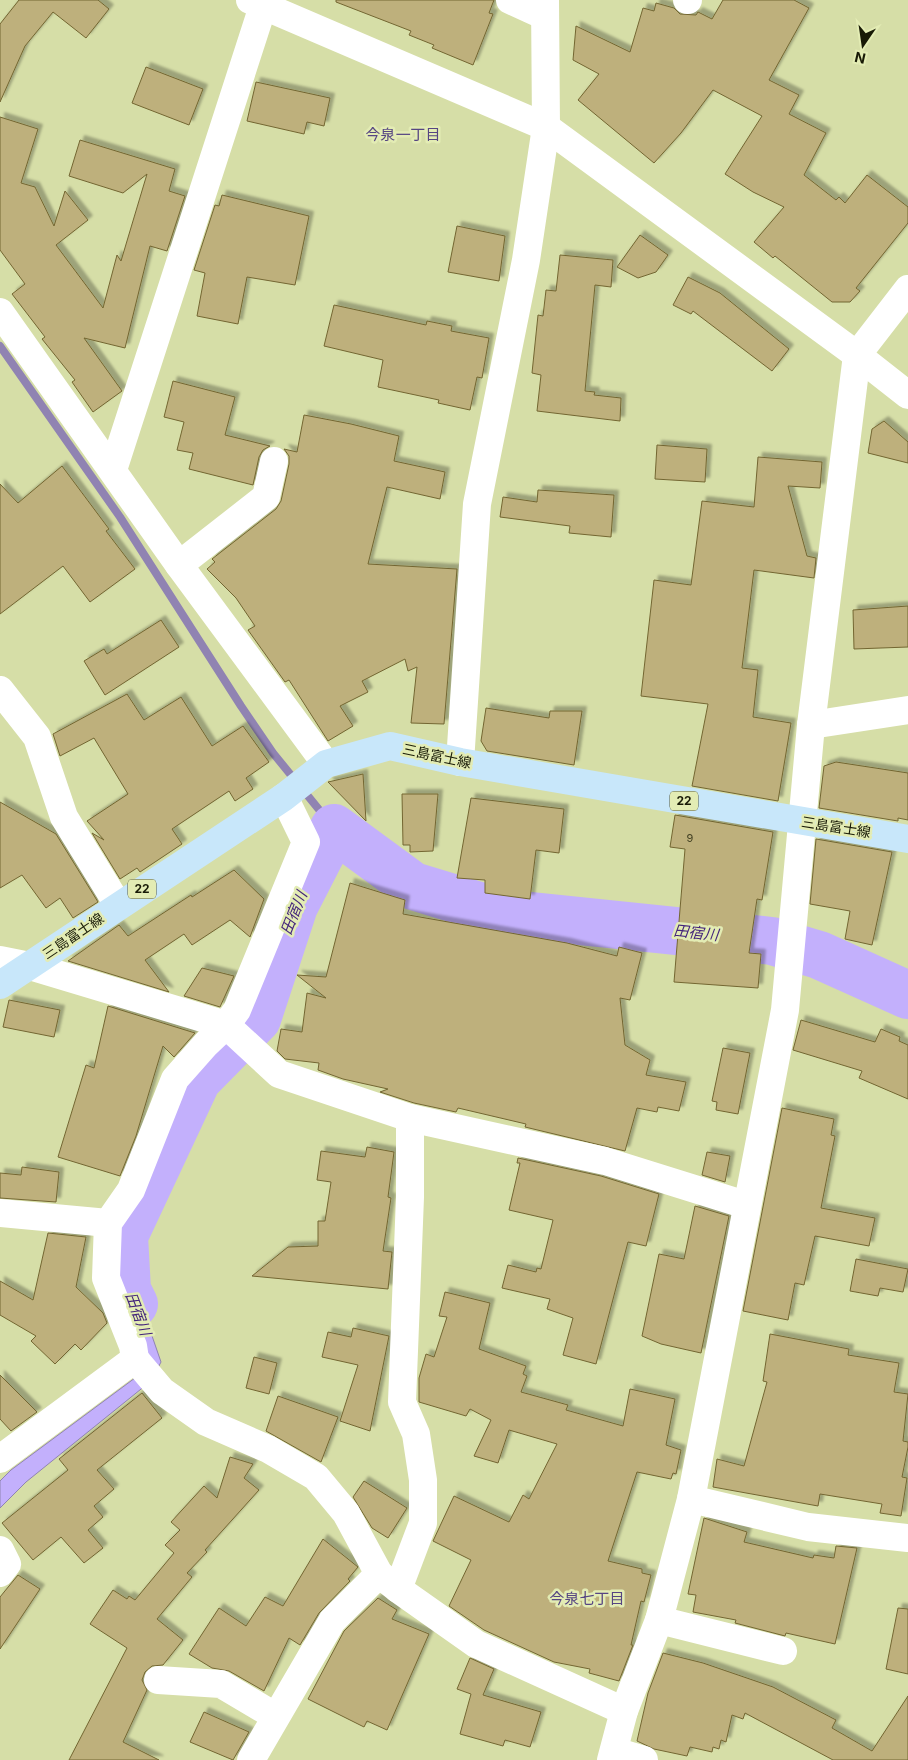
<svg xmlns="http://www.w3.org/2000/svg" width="908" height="1760" viewBox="0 0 908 1760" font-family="Inter,'Noto Sans JP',sans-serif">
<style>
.water{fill:#c3b0fc;stroke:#9083b2}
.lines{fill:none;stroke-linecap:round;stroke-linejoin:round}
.stream{stroke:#9083b2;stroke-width:8}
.river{stroke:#c3b0fc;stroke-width:48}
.building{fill:#beb07b;stroke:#736632;filter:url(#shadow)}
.minor{stroke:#fff;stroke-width:28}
.major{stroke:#c8e7fa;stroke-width:28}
.labels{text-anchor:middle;stroke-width:5;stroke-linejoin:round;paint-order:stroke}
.number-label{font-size:11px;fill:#424023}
.shield{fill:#e3ecb4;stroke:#55593a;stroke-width:1}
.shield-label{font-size:12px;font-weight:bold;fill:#181a06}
.street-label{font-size:14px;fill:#181a06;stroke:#e3ecb4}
.neighbourhood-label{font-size:15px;fill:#564582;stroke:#e3ecb4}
.water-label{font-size:15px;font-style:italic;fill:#44257b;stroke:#e3ecb4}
</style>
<defs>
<filter id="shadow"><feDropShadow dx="4.5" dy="-4.5" stdDeviation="1" flood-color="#0004"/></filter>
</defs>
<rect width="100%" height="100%" fill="#d6dea7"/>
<polygon class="water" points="120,1239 132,1243 133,1292 151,1333 161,1362 151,1381 26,1482 0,1508 0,1481 11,1470 139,1375 119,1270"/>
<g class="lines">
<polyline class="stream" points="0,346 120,517 241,706 273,753 334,828"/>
<polyline class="river" points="134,1304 127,1290 124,1236 197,1080 257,1019 294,906 334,828 413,886 502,913 772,941 819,955 908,995"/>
</g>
<g class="building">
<polygon points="19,0 98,0 109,9 86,38 53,12 25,46 0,102 0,24"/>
<polygon points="336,0 494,0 489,13 493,14 473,65 432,48 434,45 409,35 411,31 336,2"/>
<polygon points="723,0 794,0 809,8 769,80 799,95 789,114 826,133 804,175 836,200 839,197 845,203 867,175 908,207 908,223 856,288 860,291 850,302 832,302 775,256 773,258 754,242 784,207 753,192 725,174 762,116 713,90 681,133 654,163 578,100 599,74 573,60 576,26 630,52 643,8 654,11 656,3 674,8 680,14 696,15 698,12 712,19"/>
<polygon points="146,67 203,89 189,125 132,103"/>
<polygon points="256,82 330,98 324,126 307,122 304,134 247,121"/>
<polygon points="0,117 38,129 21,183 35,187 54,226 65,191 88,220 56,245 103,308 117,255 121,261 147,174 123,193 69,176 80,140 175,169 169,191 185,196 167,251 150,246 125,348 84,338 122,391 93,412 72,382 75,380 42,339 45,337 12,294 25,284 0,250"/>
<polygon points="222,195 309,216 295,285 247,277 238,324 197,316 205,273 194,270 215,205 219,206"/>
<polygon points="457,226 505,236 499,281 448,272"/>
<polygon points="640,235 668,255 656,272 638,278 617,267"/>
<polygon points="560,255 613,260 611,287 595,285 585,391 595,392 594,395 621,398 620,421 537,411 541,375 532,373 538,315 543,316 546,290 556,291"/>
<polygon points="688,277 720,293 789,349 772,371 693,311 691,314 673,305"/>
<polygon points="334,305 426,325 427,321 452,326 451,331 489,338 482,378 477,377 470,410 438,403 439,400 378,387 383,360 324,346"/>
<polygon points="173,381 235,397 225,435 270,446 263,450 259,457 253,485 189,469 193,453 177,450 184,422 164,417"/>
<polygon points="304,415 351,424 399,436 394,461 445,472 440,499 387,487 368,564 457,569 444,724 411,723 417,667 408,671 405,659 362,681 368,692 340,706 353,726 328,741 289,680 285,682 248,630 255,626 236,598 207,569 215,562 212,559 276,509 281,501 289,464 289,456 284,449 297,452"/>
<polygon points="884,421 908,442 908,463 868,453 872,429"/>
<polygon points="657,445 707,449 705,482 655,479"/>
<polygon points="758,457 822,462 820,488 788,486 807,556 816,558 814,578 754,570 742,668 758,670 753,717 791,723 778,801 692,786 708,704 641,696 654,580 691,585 702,501 754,507"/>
<polygon points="62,466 109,529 106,531 135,569 90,602 63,566 0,614 0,484 18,503"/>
<polygon points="538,490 614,495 611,537 569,533 570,526 500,517 503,497 537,502"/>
<polygon points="908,606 908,647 854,649 853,610"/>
<polygon points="161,620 179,647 105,695 84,661 104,649 107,654"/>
<polygon points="127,694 144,720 181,697 212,746 243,726 269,762 246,778 253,789 235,801 229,791 172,829 182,844 140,872 137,868 120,879 92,833 104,840 87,821 128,794 94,738 60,756 53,734"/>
<polygon points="486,708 549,718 550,711 582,711 574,765 487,751 481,741"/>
<polygon points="836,762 908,773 908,820 898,818 898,821 819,808 824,766"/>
<polygon points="363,774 366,821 328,782"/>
<polygon points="402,794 438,794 433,851 410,852 410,845 403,845"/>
<polygon points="471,798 564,809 559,853 536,850 530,899 485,893 485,880 457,878"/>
<polygon points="0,802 56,834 98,902 73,918 60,898 46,908 22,875 0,888"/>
<polygon points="675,815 773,832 762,900 757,899 749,953 761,954 758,988 674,982 685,849 670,847"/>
<polygon points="816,839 892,852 872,945 845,939 850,911 810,904"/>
<polygon points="234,870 264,899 250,937 230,920 192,945 184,934 145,960 169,992 68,961 119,925 128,936 191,895 192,897"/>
<polygon points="350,883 405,900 403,914 567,943 617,956 619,947 642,953 630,1000 620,998 625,1045 650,1060 646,1075 686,1082 679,1111 658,1107 657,1112 637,1108 625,1151 525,1127 526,1124 458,1108 456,1112 414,1103 380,1092 388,1089 343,1079 318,1070 319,1063 285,1059 277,1051 281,1029 302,1032 307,993 326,998 297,975 326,977"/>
<polygon points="202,968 234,976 220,1007 184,996"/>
<polygon points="9,1000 60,1010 54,1037 3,1027"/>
<polygon points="108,1006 195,1033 174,1057 163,1046 136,1136 120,1176 58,1157 86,1065 94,1068"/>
<polygon points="801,1020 875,1042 881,1029 900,1037 899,1041 908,1045 908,1099 859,1078 862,1071 793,1050"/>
<polygon points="723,1048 750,1053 738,1114 716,1110 717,1102 712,1101"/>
<polygon points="782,1108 834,1119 831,1135 835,1136 821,1208 875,1218 869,1246 815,1236 804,1285 795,1283 788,1320 743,1311"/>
<polygon points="367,1147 394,1152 388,1197 391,1198 383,1251 392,1252 388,1289 252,1276 288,1247 318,1246 318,1221 325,1221 331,1182 317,1180 321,1151 365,1157"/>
<polygon points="707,1152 730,1156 725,1182 702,1175"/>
<polygon points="518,1158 601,1176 659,1194 646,1246 628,1242 596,1364 563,1355 573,1318 547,1309 550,1299 502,1288 508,1265 536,1272 537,1268 541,1269 553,1220 509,1210 520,1163 517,1163"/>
<polygon points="22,1167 59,1172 56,1202 0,1198 0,1173 21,1175"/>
<polygon points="695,1206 729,1216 701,1353 661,1344 642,1336 659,1254 684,1259"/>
<polygon points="48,1233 86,1237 76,1287 103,1313 107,1323 81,1350 75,1344 55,1364 31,1341 36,1336 0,1315 0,1281 33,1300"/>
<polygon points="856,1259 908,1269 903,1292 880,1288 878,1296 850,1291"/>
<polygon points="445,1292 490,1303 479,1349 526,1366 523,1374 527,1376 521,1392 568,1405 566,1410 623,1426 630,1389 675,1399 666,1445 681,1450 676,1474 673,1473 671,1479 637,1472 608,1561 642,1569 642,1573 651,1575 644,1602 641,1601 631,1645 633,1645 619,1681 589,1673 590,1669 554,1662 484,1630 449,1606 471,1560 433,1541 454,1496 509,1522 523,1495 529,1499 557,1444 509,1430 498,1463 474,1456 491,1420 470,1409 466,1416 419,1402 419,1378 426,1354 434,1357 447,1317 439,1316"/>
<polygon points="353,1328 389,1336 370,1431 340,1421 358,1365 322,1357 328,1332 351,1337"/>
<polygon points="770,1334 849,1349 848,1355 899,1363 894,1392 908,1394 903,1441 908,1442 908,1447 902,1477 907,1478 901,1516 880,1513 882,1504 820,1494 818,1506 713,1487 717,1459 744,1466 767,1382 763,1381"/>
<polygon points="254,1357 277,1363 269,1394 246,1388"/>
<polygon points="0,1375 37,1412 11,1431 0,1419"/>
<polygon points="142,1393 162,1418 97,1470 114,1489 94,1506 103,1517 88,1530 103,1548 84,1563 61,1537 33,1560 2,1523 68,1470 59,1459"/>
<polygon points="278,1396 338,1417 321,1462 266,1431"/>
<polygon points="230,1457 253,1464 244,1478 259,1490 205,1550 207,1552 187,1573 192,1577 157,1619 183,1640 163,1665 152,1666 145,1672 142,1680 147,1690 123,1742 159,1760 69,1760 127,1648 90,1624 113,1590 127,1599 129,1596 135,1600 174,1553 165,1545 180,1530 171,1522 204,1486 217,1498"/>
<polygon points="364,1481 407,1508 388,1538 372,1528 353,1497"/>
<polygon points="704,1518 747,1532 744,1542 813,1558 814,1555 834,1558 836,1546 857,1548 835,1644 786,1633 785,1636 735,1623 736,1620 693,1612 696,1595 688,1594"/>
<polygon points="323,1539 358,1567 348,1579 350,1581 319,1613 300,1645 289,1638 264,1691 229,1671 212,1668 189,1654 219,1608 246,1626 265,1597 283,1606"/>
<polygon points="18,1575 40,1589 0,1649 0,1597"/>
<polygon points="378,1598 397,1610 392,1619 429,1634 387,1730 367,1721 364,1727 308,1699 344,1631"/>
<polygon points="898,1608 908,1609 908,1674 886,1669"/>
<polygon points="663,1653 703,1663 773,1687 836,1720 832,1728 872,1751 908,1696 908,1760 833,1760 745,1713 743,1719 732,1715 726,1742 721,1740 719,1749 713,1747 712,1752 690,1747 687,1756 654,1749 637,1741 648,1693"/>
<polygon points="470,1658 494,1669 483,1695 541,1712 530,1747 505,1740 503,1746 460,1734 471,1694 457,1689"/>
<polygon points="204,1712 249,1732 233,1760 190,1742"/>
</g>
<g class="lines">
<g class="minor">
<polyline points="250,0 546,127 857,355 908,395"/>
<polyline points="510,0 545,16"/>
<polyline points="687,0 688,0"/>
<polyline points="0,312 179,565 326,764"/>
<polyline points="113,470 263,6"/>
<polyline points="179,565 266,497 274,461"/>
<polyline points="0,690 37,737 64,817 118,905"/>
<polyline points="811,725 908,710"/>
<polyline points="460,762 477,504 526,260 546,127 545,0"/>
<polyline points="0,960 30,966 226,1025 279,1074 410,1118 605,1161 746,1205"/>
<polyline points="0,1213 108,1223"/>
<polyline points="135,1359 162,1391 206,1422 268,1449 316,1477 346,1513 379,1574 398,1589 476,1644 624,1711"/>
<polyline points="0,1459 135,1359 133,1346 106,1278 108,1223 131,1190 175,1079 206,1044 226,1025 237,1010 306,842 284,797"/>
<polyline points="691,1499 808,1527 908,1538"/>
<polyline points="0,1550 7,1564 0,1573"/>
<polyline points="398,1589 423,1523 423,1480 416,1434 402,1402 410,1197 410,1118"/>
<polyline points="659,1620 783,1651"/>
<polyline points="158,1680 221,1684 275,1716"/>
<polyline points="614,1751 644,1760"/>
<polyline points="251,1760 332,1621 379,1574"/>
<polyline points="611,1760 624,1711 659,1620 691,1499 785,1010 811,725 857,355 908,289"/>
</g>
<polyline class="major" points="0,985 284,797 326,764 390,746 460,762 908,839"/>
</g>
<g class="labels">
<g class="number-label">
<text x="690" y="842">9</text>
</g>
<g class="shield">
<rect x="670" y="791.5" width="28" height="19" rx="4"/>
<rect x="128" y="879.5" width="28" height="19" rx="4"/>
</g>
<g class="shield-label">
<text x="684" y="805">22</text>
<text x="142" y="893">22</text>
</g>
<g class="street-label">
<text transform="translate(437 756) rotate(12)" y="5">三島富士線</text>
<text transform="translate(836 827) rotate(9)" y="5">三島富士線</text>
<text transform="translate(73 936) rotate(-34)" y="5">三島富士線</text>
</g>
<g class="neighbourhood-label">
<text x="403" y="140">今泉一丁目</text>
<text x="587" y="1604">今泉七丁目</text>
</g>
<g class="water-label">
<text transform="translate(294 913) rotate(-68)" y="5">田宿川</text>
<text transform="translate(696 933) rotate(6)" y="5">田宿川</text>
<text transform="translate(138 1314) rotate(69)" y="5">田宿川</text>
</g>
</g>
<g transform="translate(863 45) rotate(193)" stroke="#e3ecb4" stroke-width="4" paint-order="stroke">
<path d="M0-4L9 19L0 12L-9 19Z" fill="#181a06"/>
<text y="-8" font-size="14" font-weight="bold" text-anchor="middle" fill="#181a06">N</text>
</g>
</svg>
